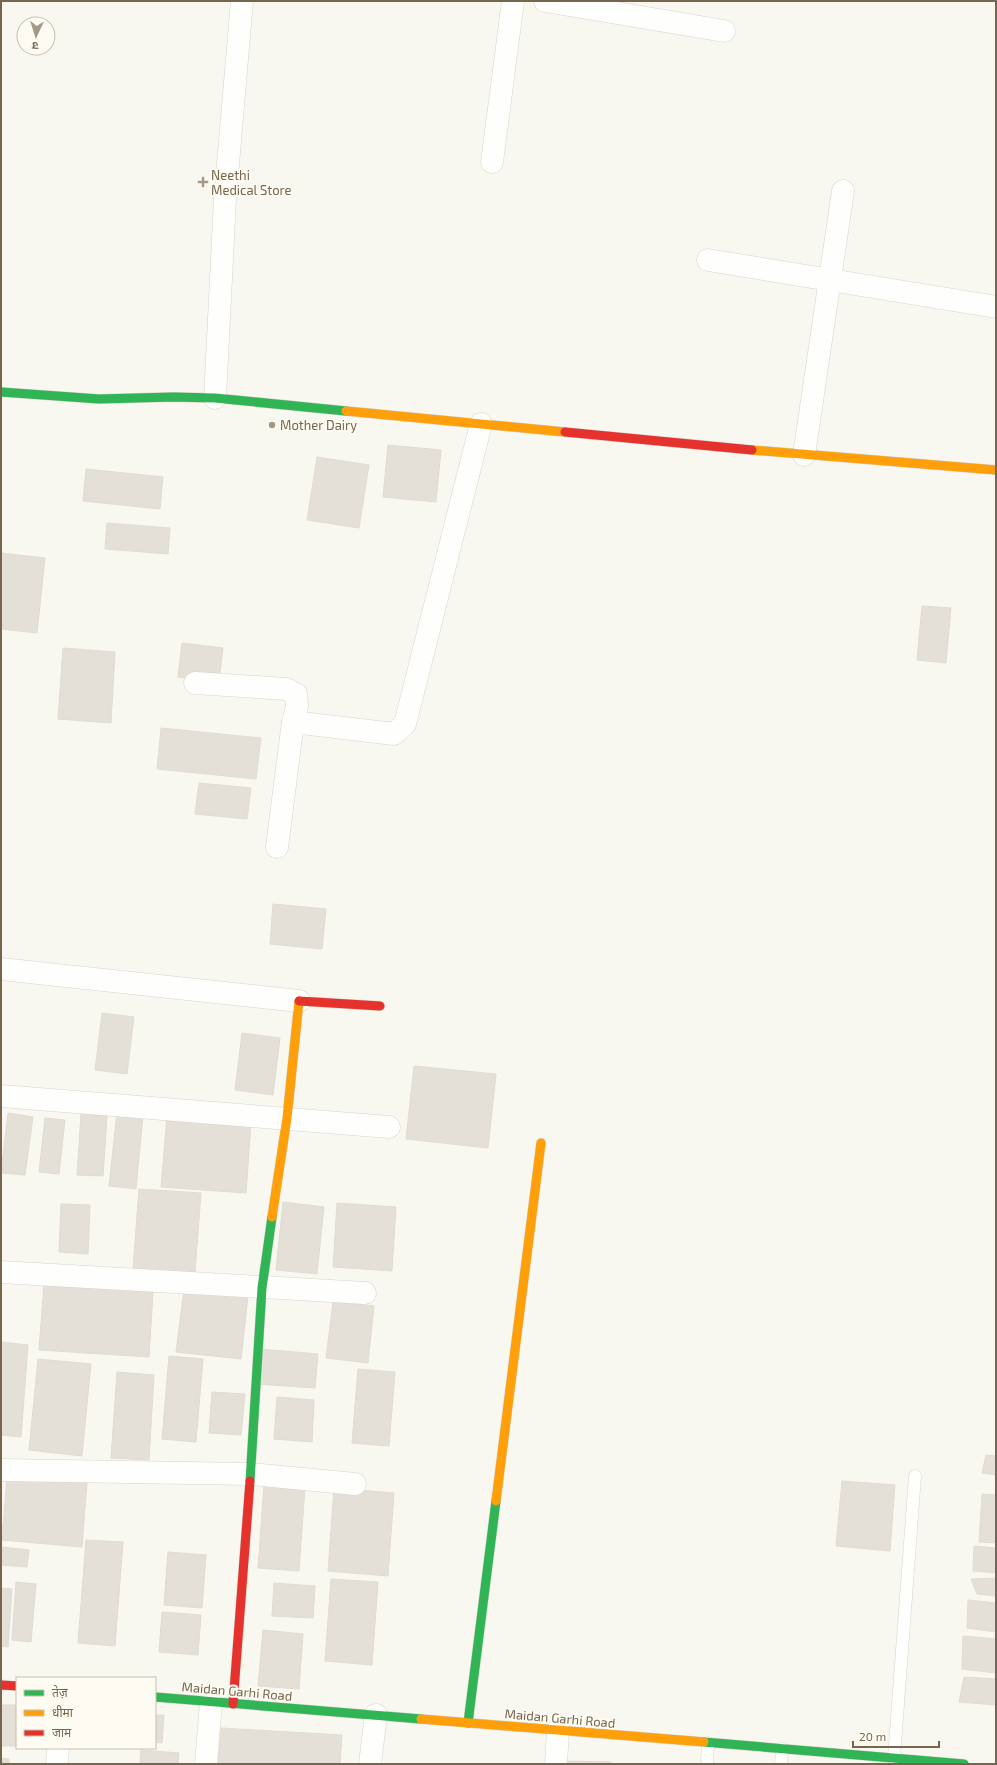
<svg xmlns="http://www.w3.org/2000/svg" width="997" height="1765" viewBox="0 0 997 1765" font-family="'Exo 2','Noto Sans Devanagari',sans-serif">
<style>
.building{fill:#e5e0d7;stroke:#e1dcd2}
.lines{fill:none;stroke-linecap:round;stroke-linejoin:round}
.lane-casing{stroke:#d7d4cd;stroke-width:13}
.street-casing{stroke:#d7d4cd;stroke-width:23}
.fast-casing{stroke:#d6d3ca;stroke-width:10}
.slow-casing{stroke:#d6d3ca;stroke-width:10}
.jam-casing{stroke:#d6d3ca;stroke-width:10}
.lane{stroke:#fefefd;stroke-width:12}
.street{stroke:#fefefd;stroke-width:22}
.fast{stroke:#30b455;stroke-width:9}
.slow{stroke:#ff9f0a;stroke-width:9}
.jam{stroke:#e5322d;stroke-width:9}
.poi-dot{fill:#a49887;stroke:#fefcf2;stroke-width:1.5}
.labels{text-anchor:middle;stroke-width:4;stroke-linejoin:round;paint-order:stroke}
.poi-label{font-size:13px;fill:#77654e;stroke:#fefcf2;text-anchor:start}
.street-label{font-size:13px;fill:#77654e;stroke:#fefcf2}
</style>
<rect width="100%" height="100%" fill="#f8f7f0"/>
<g class="building">
<polygon points="388,445 441,450 436,502 383,497"/>
<polygon points="317,457 369,465 359,528 307,520"/>
<polygon points="86,469 163,477 160,509 83,501"/>
<polygon points="107,523 170,528 168,554 105,549"/>
<polygon points="1,553 45,558 37,633 1,629"/>
<polygon points="922,606 951,608 946,663 917,660"/>
<polygon points="182,643 223,648 219,682 178,677"/>
<polygon points="63,648 115,652 111,723 58,719"/>
<polygon points="161,728 261,738 256,779 157,769"/>
<polygon points="199,783 251,788 247,819 195,814"/>
<polygon points="273,904 326,909 322,949 270,944"/>
<polygon points="102,1013 134,1017 127,1074 95,1070"/>
<polygon points="242,1033 280,1038 273,1095 235,1090"/>
<polygon points="414,1066 496,1074 488,1148 406,1139"/>
<polygon points="117,1112 143,1115 136,1189 109,1186"/>
<polygon points="8,1113 33,1117 25,1175 1,1173"/>
<polygon points="81,1114 107,1116 103,1176 77,1175"/>
<polygon points="167,1116 251,1123 246,1193 161,1187"/>
<polygon points="45,1118 65,1120 59,1174 39,1172"/>
<polygon points="139,1189 201,1193 195,1273 133,1269"/>
<polygon points="283,1202 324,1207 317,1274 276,1270"/>
<polygon points="337,1203 396,1207 392,1271 333,1267"/>
<polygon points="61,1204 90,1205 88,1254 59,1252"/>
<polygon points="44,1284 153,1292 149,1357 39,1350"/>
<polygon points="184,1289 248,1296 241,1359 176,1352"/>
<polygon points="333,1302 374,1306 368,1363 326,1358"/>
<polygon points="1,1342 28,1345 21,1437 1,1435"/>
<polygon points="260,1349 318,1354 315,1388 257,1384"/>
<polygon points="169,1356 203,1359 196,1442 162,1439"/>
<polygon points="38,1359 91,1364 82,1456 29,1450"/>
<polygon points="358,1369 395,1372 389,1446 352,1443"/>
<polygon points="117,1372 154,1375 149,1460 111,1458"/>
<polygon points="212,1392 245,1394 241,1435 209,1433"/>
<polygon points="277,1397 314,1400 312,1442 274,1439"/>
<polygon points="986,1455 996,1456 996,1475 982,1473"/>
<polygon points="7,1477 87,1483 82,1547 2,1540"/>
<polygon points="842,1481 895,1485 890,1551 836,1546"/>
<polygon points="264,1484 305,1487 299,1571 258,1568"/>
<polygon points="334,1488 394,1493 388,1576 328,1571"/>
<polygon points="982,1494 996,1495 996,1543 979,1542"/>
<polygon points="86,1540 123,1542 115,1646 78,1643"/>
<polygon points="974,1546 996,1548 996,1573 973,1571"/>
<polygon points="1,1547 29,1550 27,1567 1,1565"/>
<polygon points="168,1552 206,1555 202,1608 164,1605"/>
<polygon points="996,1578 996,1596 977,1594 971,1579"/>
<polygon points="331,1579 378,1582 372,1665 325,1661"/>
<polygon points="16,1582 36,1584 31,1642 12,1640"/>
<polygon points="274,1583 315,1586 313,1618 272,1616"/>
<polygon points="1,1588 12,1589 8,1647 1,1646"/>
<polygon points="968,1600 996,1603 996,1632 967,1628"/>
<polygon points="162,1612 201,1615 198,1655 159,1652"/>
<polygon points="263,1630 303,1634 299,1689 258,1686"/>
<polygon points="963,1636 996,1639 996,1673 962,1669"/>
<polygon points="964,1677 996,1679 996,1705 959,1702"/>
<rect x="1" y="1705" width="16" height="41"/>
<polygon points="155,1715 164,1715 162,1743 155,1742"/>
<polygon points="221,1728 342,1735 340,1764 218,1764"/>
<polygon points="141,1750 179,1753 178,1764 140,1764"/>
<polygon points="1,1758 9,1759 9,1764 1,1764"/>
<polygon points="563,1761 611,1762 611,1764 563,1764"/>
</g>
<g class="lines">
<g class="lane-casing">
<g id="lane">
<polyline points="894,1758 915,1476"/>
<polyline points="707,1764 708,1743"/>
<polyline points="781,1764 782,1749"/>
</g>
</g>
<g class="street-casing">
<g id="street">
<polyline points="545,1 724,31"/>
<polyline points="492,162 513,1"/>
<polyline points="708,260 996,307"/>
<polyline points="215,398 225,199 242,1"/>
<polyline points="804,455 843,191"/>
<polyline points="195,683 286,689 296,694 297,706 293,722"/>
<polyline points="277,847 293,722 394,734 405,724 481,424"/>
<polyline points="1,969 299,1001"/>
<polyline points="1,1096 389,1127"/>
<polyline points="1,1272 365,1293"/>
<polyline points="1,1470 251,1474 355,1484"/>
<polyline points="57,1764 58,1748"/>
<polyline points="206,1764 211,1702"/>
<polyline points="370,1764 376,1715"/>
<polyline points="556,1764 558,1730"/>
</g>
</g>
<g class="fast-casing">
<g id="fast">
<polyline points="1,392 99,399 173,397 215,398 346,411"/>
<polyline points="250,1481 262,1288 272,1217"/>
<polyline points="155,1697 421,1719"/>
<polyline points="468,1723 496,1501"/>
<polyline points="704,1742 964,1764"/>
</g>
</g>
<g class="slow-casing">
<g id="slow">
<polyline points="346,411 565,432"/>
<polyline points="752,450 996,470"/>
<polyline points="272,1217 287,1118 299,1001"/>
<polyline points="496,1501 541,1143"/>
<polyline points="421,1719 704,1742"/>
</g>
</g>
<g class="jam-casing">
<g id="jam">
<polyline points="565,432 752,450"/>
<polyline points="299,1001 380,1006"/>
<polyline points="1,1685 17,1686"/>
<polyline points="233,1704 250,1481"/>
</g>
</g>
<use href="#lane" class="lane"/>
<use href="#street" class="street"/>
<use href="#fast" class="fast"/>
<use href="#slow" class="slow"/>
<use href="#jam" class="jam"/>
</g>
<g class="poi-dot">
<path d="M201 176h4v4h4v4h-4v4h-4v-4h-4v-4h4z"/>
<circle cx="272" cy="425" r="4"/>
</g>
<g class="labels">
<g class="poi-label">
<text x="211" y="180">Neethi<tspan x="211" dy="15">Medical Store</tspan></text>
<text x="280" y="430">Mother Dairy</text>
</g>
<g class="street-label">
<text transform="translate(237 1691) rotate(5)" y="5">Maidan Garhi Road</text>
<text transform="translate(560 1718) rotate(5)" y="5">Maidan Garhi Road</text>
</g>
</g>
<rect width="997" height="1765" fill="none" stroke="#77654e" stroke-width="4"/>
<rect x="16" y="1677" width="140" height="72" fill="#fefcf2" stroke="#c8c0b0"/>
<rect x="24" y="1690" width="20" height="6" fill="#30b455" stroke="#c8c0b0"/>
<text x="52" y="1697" font-size="12" fill="#77654e">तेज़</text>
<rect x="24" y="1710" width="20" height="6" fill="#ff9f0a" stroke="#c8c0b0"/>
<text x="52" y="1717" font-size="12" fill="#77654e">धीमा</text>
<rect x="24" y="1730" width="20" height="6" fill="#e5322d" stroke="#c8c0b0"/>
<text x="52" y="1737" font-size="12" fill="#77654e">जाम</text>
<g transform="translate(36 36) rotate(184)"><circle r="19" fill="#fefcf2" stroke="#c8c0b0"/>
<path d="M0-3L7 15L0 10L-7 15Z" fill="#a49887"/>
<text y="-6" font-size="11" font-weight="bold" text-anchor="middle" fill="#77654e">उ</text>
</g>
<path d="M853 1741v6h86v-6" fill="none" stroke="#77654e" stroke-width="2"/>
<text x="859" y="1741" font-size="12" fill="#77654e" stroke="#fefcf2" stroke-width="3" paint-order="stroke">20 m</text>
</svg>
